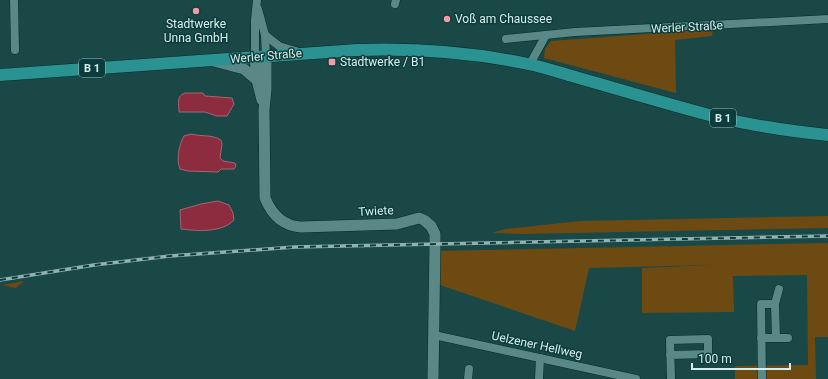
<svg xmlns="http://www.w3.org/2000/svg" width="828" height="379" viewBox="0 0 828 379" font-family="Roboto,sans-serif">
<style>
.green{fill:#6e4a13}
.water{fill:#8d2c3f;stroke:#a36673}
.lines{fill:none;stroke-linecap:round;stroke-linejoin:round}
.street-casing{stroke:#082c2c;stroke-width:9}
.secondary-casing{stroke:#082c2c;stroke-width:12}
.primary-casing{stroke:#082c2c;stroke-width:13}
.street{stroke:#598886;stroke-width:8}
.secondary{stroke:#598886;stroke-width:11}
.primary{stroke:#2a9391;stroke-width:12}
.rail-casing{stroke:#92b2b1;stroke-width:3.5}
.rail{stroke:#0c3d3c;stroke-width:2;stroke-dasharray:6;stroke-linecap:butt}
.poi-dot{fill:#f49aa4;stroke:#0c3d3c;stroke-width:1.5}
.labels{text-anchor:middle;stroke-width:3;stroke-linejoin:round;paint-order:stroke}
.shield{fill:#0c3d3c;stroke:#99b9b7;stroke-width:1}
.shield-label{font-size:11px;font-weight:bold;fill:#d6eeec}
.poi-label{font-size:12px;fill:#d6eeec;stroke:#0c3d3c;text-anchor:start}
.street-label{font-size:12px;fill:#d6eeec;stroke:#0c3d3c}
</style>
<rect width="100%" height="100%" fill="#194847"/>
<g class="green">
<polygon points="713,29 712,36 675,40 676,93 544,58 545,49 551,41"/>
<polygon points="828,216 828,228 521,234 492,233 505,229 580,221"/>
<polygon points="828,243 828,337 815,337 816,379 735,379 735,366 808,365 807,275 733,276 734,312 642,313 642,268 711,265 589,268 575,331 434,283 435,251"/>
<polygon points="24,281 16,288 2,285"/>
</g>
<g class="water">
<path d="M185,93H203L205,96L232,98L234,104L227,116H217L205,112H179C179,104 176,96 185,93Z"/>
<path d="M191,134C202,137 211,134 221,140L222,144L220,158L223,161L235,163L236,166L234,169H221L218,172L188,171L180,169C176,161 179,144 184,136Z"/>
<path d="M218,201L229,205L233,213L234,220C222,233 197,231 181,229L180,210L201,204Z"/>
</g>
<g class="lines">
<g class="street-casing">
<g id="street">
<polyline points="14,0 15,50"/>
<polyline points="395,4 396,0"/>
<polyline points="258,9 265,35 266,56"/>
<polyline points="265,35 279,46 299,52"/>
<polyline points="506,39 575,32 828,19"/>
<polyline points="255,57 255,20 257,0"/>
<polyline points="530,64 546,35"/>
<polyline points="775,304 779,289"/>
<polyline points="434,335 636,379"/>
<polyline points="761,338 776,338 775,304 761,304 762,379"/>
<polyline points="776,338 788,338"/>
<polyline points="670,355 708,354 708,339 670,340 671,379"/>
<polyline points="468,379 469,369"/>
<polyline points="539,379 540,358"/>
</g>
</g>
<g class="secondary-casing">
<g id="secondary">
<path d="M266,56V89L264,110L265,198C272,215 283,226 301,227L397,224L419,218L424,220L431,226L435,234V244L433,379"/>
<polyline points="255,57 257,80 262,100"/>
<polyline points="214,61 244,69 257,80"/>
</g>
</g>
<g class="primary-casing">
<path id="primary" d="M0,75L357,50C416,48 471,52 528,64C543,67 558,72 572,76C618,89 663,103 709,115C748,125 788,131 828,135"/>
</g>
<use href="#street" class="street"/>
<use href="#secondary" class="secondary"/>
<use href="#primary" class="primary"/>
<g class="rail-casing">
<polyline id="rail" points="0,280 94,265 170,256 295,247 828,236"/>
</g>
<use href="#rail" class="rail"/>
</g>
<g class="poi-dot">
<circle cx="196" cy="11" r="4"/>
<circle cx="447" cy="19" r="4"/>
<rect x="328" y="58" width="8" height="8" rx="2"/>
</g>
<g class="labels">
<g class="shield">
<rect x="79" y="59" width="26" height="18" rx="3"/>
<rect x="710" y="109" width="26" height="18" rx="3"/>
</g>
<g class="shield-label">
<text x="92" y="72">B 1</text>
<text x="723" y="122">B 1</text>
</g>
<g class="poi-label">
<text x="455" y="23">Voß am Chaussee</text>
<text x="196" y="28" text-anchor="middle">Stadtwerke<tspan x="196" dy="14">Unna GmbH</tspan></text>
<text x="340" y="66">Stadtwerke / B1</text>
</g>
<g class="street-label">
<text transform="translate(687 27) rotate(-3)" y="4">Werler Straße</text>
<text transform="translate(266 56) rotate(-5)" y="4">Werler Straße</text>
<text transform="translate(376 211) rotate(-3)" y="4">Twiete</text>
<text transform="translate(537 345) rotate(12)" y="4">Uelzener Hellweg</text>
</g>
</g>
<path d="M692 363v6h98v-6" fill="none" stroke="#d6eeec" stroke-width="2"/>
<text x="698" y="363" font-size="12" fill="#d6eeec" stroke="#0c3d3c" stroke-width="3" paint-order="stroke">100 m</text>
</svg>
